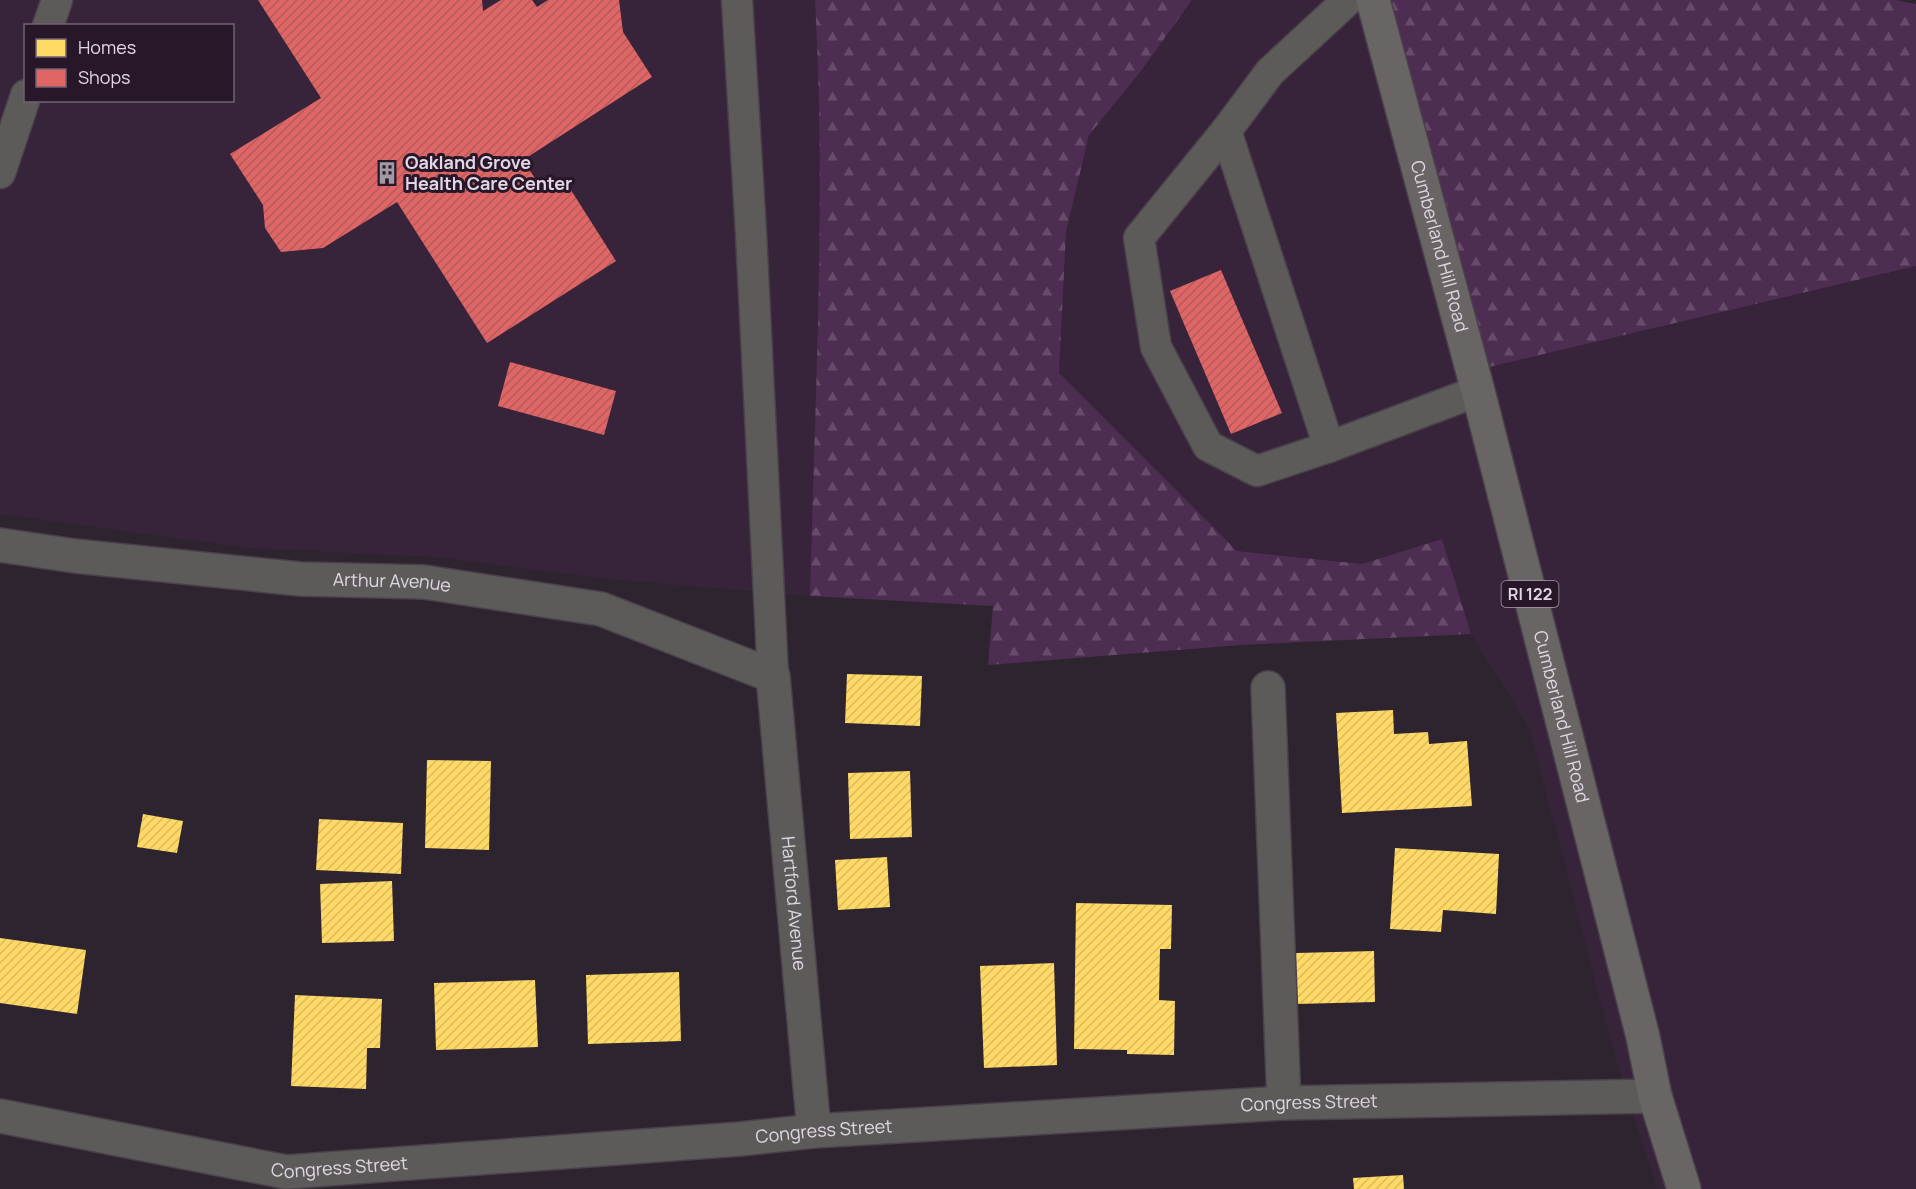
<svg xmlns="http://www.w3.org/2000/svg" width="1916" height="1189" viewBox="0 0 1916 1189" font-family="Manrope,sans-serif">
<style>
.built{fill:#38243a;fill-rule:evenodd}
.forest{fill:url(#forest-firs)}
.homes{fill:url(#homes-hatch)}
.shops{fill:url(#shops-hatch)}
.lines{fill:none;stroke-linecap:round;stroke-linejoin:round}
.lane-casing{stroke:#4a414b;stroke-width:33}
.street-casing{stroke:#4a414b;stroke-width:36}
.primary-casing{stroke:#4a414b;stroke-width:36}
.lane{stroke:#5d5b5a;stroke-width:30}
.street{stroke:#5d5b5a;stroke-width:33}
.primary{stroke:#686564;stroke-width:33}
.labels{text-anchor:middle;stroke-width:6;stroke-linejoin:round;paint-order:stroke}
.shield{fill:#271729;stroke:#a99dab;stroke-width:1.5}
.shield-label{font-size:16px;font-weight:bold;fill:#e1d6e3}
.poi-label{font-size:18px;font-weight:bold;fill:#e1d6e3;stroke:#271729;text-anchor:start}
.street-label{font-size:18px;fill:#e1d6e3;stroke:#271729}
</style>
<defs>
<pattern id="forest-firs" width="22" height="20" patternUnits="userSpaceOnUse" patternTransform="scale(1.5)"><rect width="22" height="20" fill="#4e2d52"/><path d="M5 1l3.5 6h-7zM16 11l3.5 6h-7z" fill="#674b6b"/></pattern>
<pattern id="homes-hatch" width="6" height="6" patternUnits="userSpaceOnUse" patternTransform="scale(1.5)"><rect width="6" height="6" fill="#ffd966"/><path d="M-1 1l2-2M0 6l6-6M5 7l2-2" fill="none" stroke="#daba5f"/></pattern>
<pattern id="shops-hatch" width="6" height="6" patternUnits="userSpaceOnUse" patternTransform="scale(1.5)"><rect width="6" height="6" fill="#e06666"/><path d="M-1 1l2-2M0 6l6-6M5 7l2-2" fill="none" stroke="#b15b5c"/></pattern>
</defs>
<rect width="100%" height="100%" fill="#2e242f"/>
<g class="built">
<path d="M0,0H815L818,52L821,247L810,596L608,579L435,557L249,548L0,514ZM26,26H232V100H26Z"/>
<polygon points="1192,0 1371,0 1472,363 1489,367 1916,266 1916,1189 1657,1189 1615,1057 1529,727 1471,634 1442,539 1362,564 1236,551 1059,373 1066,232 1089,135 1141,71"/>
</g>
<g class="forest">
<path d="M815,0H1192L1141,71L1089,135L1066,232L1059,373L1237,551L1362,564L1442,539L1471,634L1241,645L988,665L993,606L810,596C815,397 826,199 815,0Z"/>
<polygon points="1371,0 1895,0 1916,4 1916,266 1489,367 1472,363"/>
</g>
<g class="homes">
<polygon points="847,674 922,676 920,726 845,723"/>
<polygon points="1393,710 1394,734 1428,732 1429,744 1467,741 1472,806 1342,813 1336,713"/>
<polygon points="427,760 491,761 489,850 425,848"/>
<polygon points="910,771 912,837 850,839 848,773"/>
<polygon points="143,814 183,821 177,853 137,847"/>
<polygon points="319,819 403,823 401,874 316,870"/>
<polygon points="1395,848 1499,854 1496,914 1443,910 1441,932 1390,929"/>
<polygon points="887,857 890,907 838,910 835,860"/>
<polygon points="392,881 394,941 322,943 320,884"/>
<polygon points="1076,903 1172,905 1171,949 1160,949 1159,1000 1175,1001 1174,1055 1127,1054 1127,1050 1074,1049"/>
<polygon points="0,938 86,950 77,1014 0,1003"/>
<polygon points="1374,951 1375,1002 1296,1004 1296,953"/>
<polygon points="1054,963 1057,1065 984,1068 980,966"/>
<polygon points="679,972 681,1041 588,1044 586,975"/>
<polygon points="535,980 538,1047 436,1050 434,983"/>
<polygon points="295,995 382,999 380,1048 367,1048 366,1089 291,1086"/>
<polygon points="1403,1175 1404,1189 1354,1189 1353,1178"/>
</g>
<g class="shops">
<polygon points="258,0 482,0 483,11 501,0 532,0 537,7 548,0 619,0 623,32 652,77 523,160 542,189 569,187 616,261 487,343 397,202 323,248 281,252 265,228 263,205 230,154 321,98"/>
<polygon points="1221,270 1282,413 1231,434 1170,291"/>
<polygon points="510,362 616,391 604,435 498,406"/>
</g>
<g class="lines">
<g class="lane-casing">
<g id="lane">
<polyline points="737,0 751,233 773,676"/>
<polyline points="1348,0 1270,72 1226,131 1139,238 1156,347 1208,446 1257,471 1329,447 1478,391"/>
<polyline points="48,26 57,0"/>
<polyline points="1226,131 1329,447"/>
<polyline points="0,173 26,95"/>
</g>
</g>
<g class="street-casing">
<g id="street">
<path id="s1" d="M0,545L75,556L300,579L424,582L601,609L773,676L814,1131"/>
<polyline points="1268,688 1284,1103"/>
<path id="s2" d="M0,1116L286,1172L740,1139L814,1131L1284,1103L1655,1096"/>
</g>
</g>
<g class="primary-casing">
<g id="primary">
<path id="s3" d="M1373,0L1478,391L1643,1037L1655,1096L1684,1189"/>
</g>
</g>
<use href="#lane" class="lane"/>
<use href="#street" class="street"/>
<use href="#primary" class="primary"/>
</g>
<defs>
<g id="building-bare" transform="scale(1.8)"><path d="M-4-6H4V6H1V3H-1V6H-4ZM-2.5-4.3h1.7v1.8h-1.7ZM.8-4.3h1.7v1.8H.8ZM-2.5-1h1.7V.8h-1.7ZM.8-1h1.7V.8H.8Z" fill="#a298a4" stroke="#271729" stroke-width="2.5" paint-order="stroke"/></g>
</defs>
<g fill-rule="evenodd">
<use href="#building-bare" x="387" y="173"/>
</g>
<g class="labels">
<rect class="shield" x="1501.5" y="581" width="57" height="26" rx="4.5"/>
<g class="shield-label">
<text x="1530" y="600">RI 122</text>
</g>
<g class="poi-label">
<text x="405" y="169">Oakland Grove<tspan x="405" dy="21">Health Care Center</tspan></text>
</g>
<g class="street-label">
<text dy="6" stroke="none"><textPath href="#s3" startOffset="255">Cumberland Hill Road</textPath></text>
<text dy="6" stroke="none"><textPath href="#s1" startOffset="394">Arthur Avenue</textPath></text>
<text dy="6" stroke="none"><textPath href="#s3" startOffset="741">Cumberland Hill Road</textPath></text>
<text dy="6" stroke="none"><textPath href="#s1" startOffset="1018">Hartford Avenue</textPath></text>
<text dy="6" stroke="none"><textPath href="#s2" startOffset="1317">Congress Street</textPath></text>
<text dy="6" stroke="none"><textPath href="#s2" startOffset="831">Congress Street</textPath></text>
<text dy="6" stroke="none"><textPath href="#s2" startOffset="345">Congress Street</textPath></text>
</g>
</g>
<rect x="24" y="24" width="210" height="78" fill="#271729" stroke="#716373" stroke-width="1.5"/>
<rect x="36" y="39" width="30" height="18" fill="#ffd966" stroke="#716373" stroke-width="1.5"/>
<text x="78" y="54" font-size="18" fill="#e1d6e3">Homes</text>
<rect x="36" y="69" width="30" height="18" fill="#e06666" stroke="#716373" stroke-width="1.5"/>
<text x="78" y="84" font-size="18" fill="#e1d6e3">Shops</text>
</svg>
